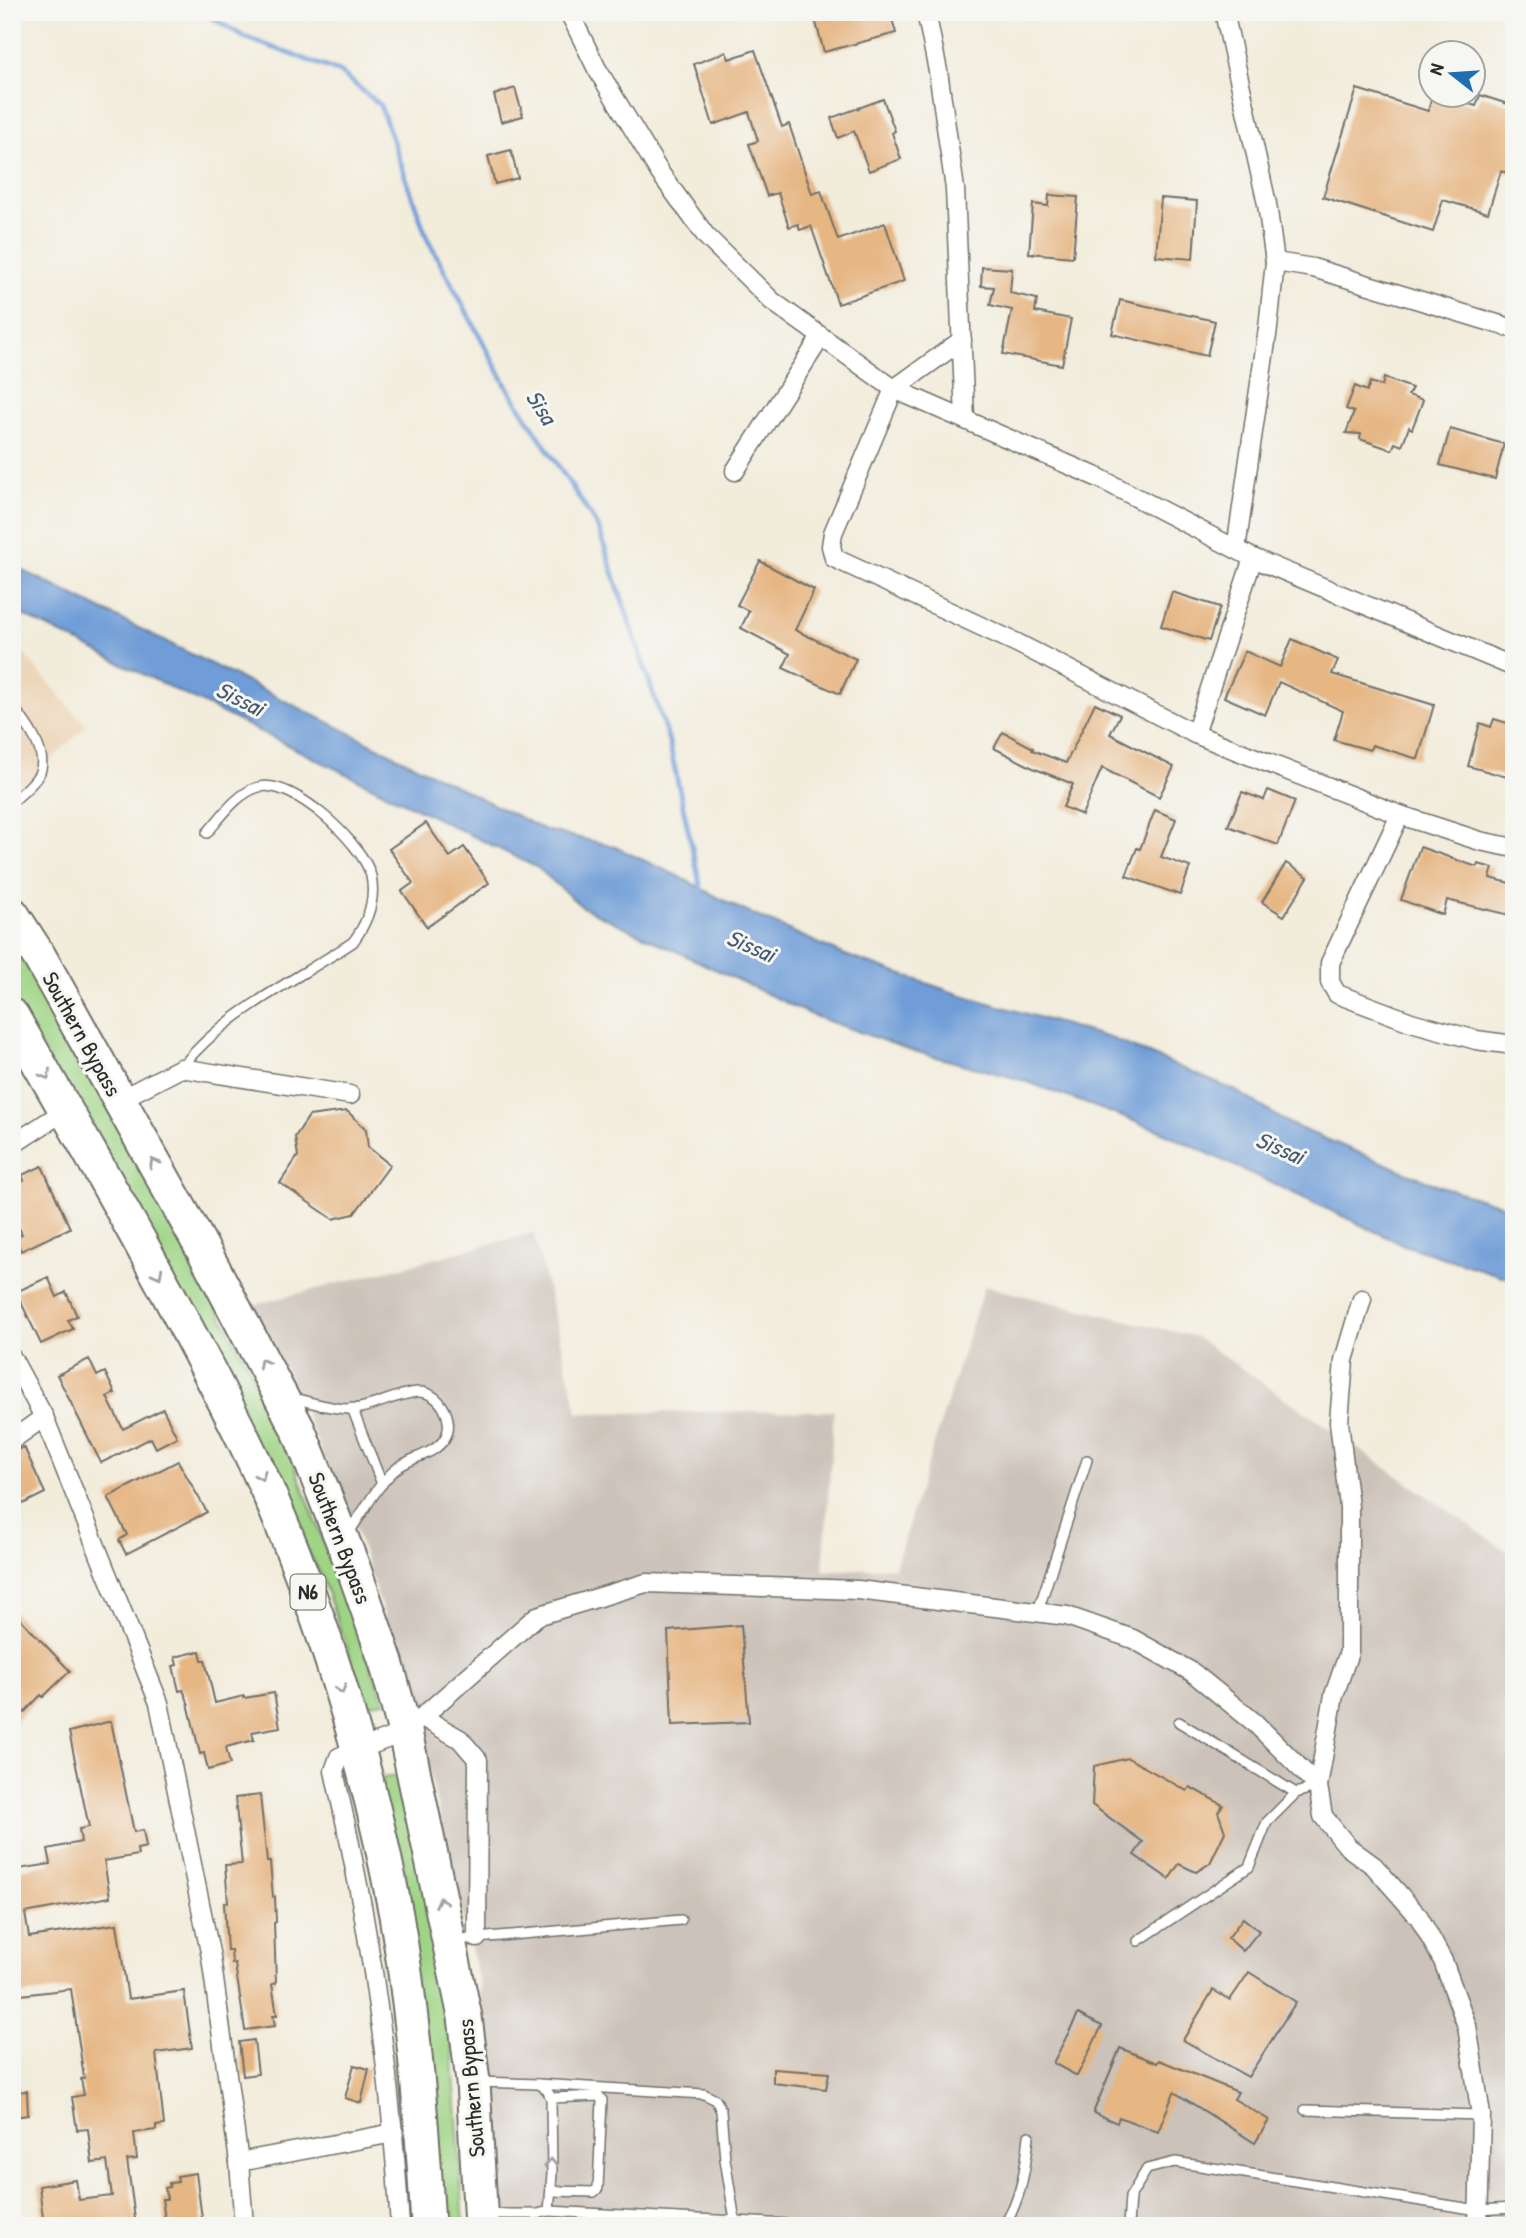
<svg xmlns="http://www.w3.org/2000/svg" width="1526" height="2238" viewBox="0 0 1526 2238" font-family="'Patrick Hand',sans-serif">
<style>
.built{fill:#edd7bb}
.industrial{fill:#ccc2b9}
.green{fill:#9ed484;stroke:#648058;stroke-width:2}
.water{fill:#6f9dd7;stroke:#4d6481;stroke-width:2}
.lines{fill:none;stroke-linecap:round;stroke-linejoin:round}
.stream{stroke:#6f9dd7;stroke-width:5}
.building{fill:#e6b683}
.lane-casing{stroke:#716f69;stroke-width:12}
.street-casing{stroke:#716f69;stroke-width:21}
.highway-casing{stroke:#716f69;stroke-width:37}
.lane{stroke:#fff;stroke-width:9}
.street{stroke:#fff;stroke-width:18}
.highway{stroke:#fff;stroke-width:33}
.oneway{stroke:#a0a0a0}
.labels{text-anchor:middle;stroke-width:6;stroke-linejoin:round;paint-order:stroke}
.shield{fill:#f6f6f2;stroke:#686867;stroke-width:2}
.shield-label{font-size:21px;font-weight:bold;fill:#2b2b2b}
.street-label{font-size:23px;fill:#2b2b2b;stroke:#f6f6f2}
.water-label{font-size:24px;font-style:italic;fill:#465970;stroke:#f6f6f2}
</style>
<rect width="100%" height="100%" fill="#f6f6f2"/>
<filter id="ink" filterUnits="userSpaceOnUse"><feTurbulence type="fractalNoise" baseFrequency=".0143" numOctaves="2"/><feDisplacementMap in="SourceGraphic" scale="14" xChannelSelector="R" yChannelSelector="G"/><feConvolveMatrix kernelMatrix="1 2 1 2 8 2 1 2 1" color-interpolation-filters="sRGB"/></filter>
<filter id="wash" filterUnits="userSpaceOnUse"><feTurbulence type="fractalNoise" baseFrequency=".00686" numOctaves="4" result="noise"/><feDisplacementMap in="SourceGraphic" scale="28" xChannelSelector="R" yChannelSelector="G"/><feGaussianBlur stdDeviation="1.57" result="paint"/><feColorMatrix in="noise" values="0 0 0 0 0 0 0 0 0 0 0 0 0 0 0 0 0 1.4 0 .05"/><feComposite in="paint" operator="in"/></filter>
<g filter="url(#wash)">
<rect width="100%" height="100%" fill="#f2ecdb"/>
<polygon class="built" points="12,640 86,726 12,797"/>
<polygon class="industrial" points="534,1233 578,1413 834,1411 823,1571 895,1567 984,1286 1196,1337 1514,1556 1514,2226 493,2226 479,1983 414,1705 356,1530 285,1368 250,1306"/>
<g class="green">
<polygon points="12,938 136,1156 277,1420 385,1702 364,1705 349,1653 320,1573 12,1003"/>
<polygon points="396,1775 407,1812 450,2013 464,2226 434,2226 374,1781"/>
</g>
<polygon class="water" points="12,565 545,830 613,846 680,877 736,907 845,955 955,993 1113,1039 1236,1091 1292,1125 1437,1185 1514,1209 1514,1280 1404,1245 1158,1130 1022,1080 910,1050 814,1016 582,907 538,868 12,610"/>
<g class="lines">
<polyline class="stream" points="202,12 244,37 340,72 380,105 427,238 507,387 598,527 668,738 702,893"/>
</g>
<g id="blocks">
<g class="building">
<polygon points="813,12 890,12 896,33 824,52"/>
<polygon points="755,50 782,127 789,124 812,194 821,191 838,240 885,223 904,281 838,304 811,226 800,230 798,224 789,227 778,193 767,196 749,144 758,141 749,112 713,125 694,64 726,52 729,59"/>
<polygon points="515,88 523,116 501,122 494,95"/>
<polygon points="1357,89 1428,111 1433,94 1476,106 1480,95 1514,106 1514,175 1501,171 1488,213 1443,200 1433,232 1323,197"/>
<polygon points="883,99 895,131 892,133 901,159 869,171 854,131 838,138 831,118"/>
<polygon points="511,150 518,178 495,184 488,156"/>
<polygon points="1049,195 1078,197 1073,257 1029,253 1033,204 1048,206"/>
<polygon points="1161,198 1197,201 1193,259 1156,256"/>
<polygon points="982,267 1012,269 1010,293 1037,299 1035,312 1071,319 1062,365 1003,354 1012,310 990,305 994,287 981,286"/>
<polygon points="1120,300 1215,321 1207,356 1112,334"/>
<polygon points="1384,378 1412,388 1408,395 1423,400 1412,429 1409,427 1402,446 1395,443 1392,450 1360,439 1361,434 1346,433 1354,412 1346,409 1355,386 1367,391 1370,382 1382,386"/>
<polygon points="1450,429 1504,444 1495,479 1440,465"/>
<polygon points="760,561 814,590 795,630 856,659 840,694 783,668 790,654 741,628 749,611 737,605"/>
<polygon points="1172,592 1220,607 1209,641 1161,626"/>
<polygon points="1292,639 1338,660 1332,674 1434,705 1418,759 1372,745 1370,750 1334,740 1343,711 1279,682 1265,715 1224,697 1245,651 1280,667"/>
<polygon points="1095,703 1120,715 1110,734 1174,767 1159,797 1102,768 1082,815 1063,807 1073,784 1033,768 994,748 1003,732 1033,748 1032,750 1066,763"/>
<polygon points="1494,719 1514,725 1514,779 1468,766 1480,723 1491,727"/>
<polygon points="1268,790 1295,801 1278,845 1228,826 1242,792 1264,800"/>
<polygon points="1155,810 1176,819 1161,857 1190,867 1180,895 1126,876 1137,848 1140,849"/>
<polygon points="426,823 450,857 464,847 489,883 427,927 402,891 413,883 389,849"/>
<polygon points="1420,847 1477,867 1478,864 1493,868 1490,878 1514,884 1514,916 1447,900 1443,915 1401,900"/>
<polygon points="1286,863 1308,877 1284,916 1262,902"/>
<polygon points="347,1111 366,1129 368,1147 390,1165 354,1214 333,1219 280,1183 298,1156 295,1137 309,1116"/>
<polygon points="42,1166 70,1228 21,1251 15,1237 22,1234 12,1213 12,1186 24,1180 22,1175"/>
<polygon points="48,1277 57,1297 66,1292 77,1316 68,1320 73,1329 41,1344 16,1292"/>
<polygon points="89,1359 97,1376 105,1372 115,1393 107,1397 123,1429 163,1409 177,1437 156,1448 151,1438 101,1463 57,1375"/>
<polygon points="24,1447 45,1493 23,1504 19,1496 12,1499 12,1452"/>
<polygon points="178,1461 207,1512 126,1554 119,1540 127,1535 108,1497"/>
<polygon points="12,1610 70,1671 43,1697 41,1695 12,1725"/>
<polygon points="741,1625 749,1722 672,1725 668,1631"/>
<polygon points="200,1651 202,1660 205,1660 215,1703 244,1696 244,1698 274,1693 280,1727 252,1732 254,1740 226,1747 230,1764 208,1770 204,1753 200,1754 187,1699 183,1690 179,1691 173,1666 177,1665 175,1657"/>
<polygon points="111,1721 134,1832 143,1830 146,1847 137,1849 138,1855 104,1861 110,1897 25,1913 29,1937 117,1924 128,1999 184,1991 192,2048 156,2053 164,2125 156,2126 156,2130 134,2133 137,2159 127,2160 136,2226 44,2226 39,2186 76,2180 79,2200 112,2196 107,2161 92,2163 88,2129 77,2130 72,2097 84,2095 81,2079 84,2078 71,1989 12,1996 12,1870 51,1864 48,1849 81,1842 79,1829 89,1827 69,1732"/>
<polygon points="1128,1758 1187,1791 1190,1787 1223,1805 1218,1812 1225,1832 1210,1863 1196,1872 1179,1864 1169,1879 1134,1855 1143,1842 1092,1805 1094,1766"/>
<polygon points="260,1795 267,1862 270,1862 273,1897 275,1897 276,1922 274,1923 276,1983 272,1984 277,2015 273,2015 275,2026 245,2030 235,1964 232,1964 231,1950 227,1950 224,1903 228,1902 225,1865 242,1864 235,1798"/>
<polygon points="1243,1918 1259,1931 1243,1951 1228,1938"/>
<polygon points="1249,1972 1296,2002 1248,2077 1183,2040 1213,1990 1230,2000"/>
<polygon points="1078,2014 1102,2026 1077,2076 1053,2063"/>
<polygon points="254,2040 258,2074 243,2076 239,2042"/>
<polygon points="1120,2048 1157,2063 1159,2060 1238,2092 1234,2099 1269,2120 1255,2143 1174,2092 1158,2132 1119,2117 1117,2123 1093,2113"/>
<polygon points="354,2065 369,2069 361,2103 345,2098"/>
<polygon points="773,2069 829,2073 826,2089 773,2083"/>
<polygon points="27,2091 28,2115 12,2117 12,2092"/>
<polygon points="196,2173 203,2226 166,2226 162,2199 167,2199 165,2188 170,2187 169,2183 178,2182 177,2176"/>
</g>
</g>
</g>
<g filter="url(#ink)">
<use href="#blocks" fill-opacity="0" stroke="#716f69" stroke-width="2"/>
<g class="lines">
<g class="lane-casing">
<g id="lane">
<path d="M12,706C25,721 50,754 39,774C33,785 21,794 12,802"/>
<path d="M181,1068C225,1012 295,981 353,942C367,923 376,900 371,876C364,845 293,778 259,787C238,792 221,817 207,833"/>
<path d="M292,1398C312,1402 339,1412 360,1408C379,1404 398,1394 417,1392C439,1390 456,1420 445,1438C435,1455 410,1457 396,1469C376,1486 363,1513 348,1534"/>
<polyline points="352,1408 382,1484"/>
<polyline points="1038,1611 1087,1460"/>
<polyline points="1179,1722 1296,1793"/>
<polyline points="454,1940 681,1920"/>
<polyline points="1138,1941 1249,1867 1267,1822 1296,1793 1318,1786"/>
<polyline points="479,2082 538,2084 547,2090 551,2098 552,2174 549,2211 538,2214 486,2214"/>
<polyline points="538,2084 704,2094 716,2100 721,2111 725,2159 735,2221"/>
<polyline points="1514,2098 1514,2116"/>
<polyline points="1305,2110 1481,2115"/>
<polyline points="551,2191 594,2192 598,2188 602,2100 599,2096 551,2098"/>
<polyline points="549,2211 825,2226"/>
<path d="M1003,2226C1021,2202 1026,2166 1029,2136"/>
<polyline points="1128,2226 1130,2197 1147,2169 1175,2162 1478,2210 1514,2208"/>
</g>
</g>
<g class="street-casing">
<g id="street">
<polyline points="569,12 597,69 660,173 706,236 772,301 894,389 1099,478 1253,558 1514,667"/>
<polyline points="926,12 938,71 955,189 965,419"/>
<polyline points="1224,12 1267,204 1275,262 1268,328 1236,549"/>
<polyline points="1275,262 1313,268 1514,329"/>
<polyline points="962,340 894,389 833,533 831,546 834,558 1017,643 1195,734 1400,815 1480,841 1514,848"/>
<polyline points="735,471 821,337"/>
<polyline points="1195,734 1253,558"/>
<polyline points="1400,815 1330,963 1330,982 1337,994 1411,1022 1476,1040 1514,1045"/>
<polyline points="119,1100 181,1068 350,1095"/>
<polyline points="12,1145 66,1110"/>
<polyline points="1362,1299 1344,1360 1339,1422 1349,1507 1349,1652 1334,1695 1318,1786 1323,1816 1348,1847 1374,1866 1419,1917 1443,1961 1467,2026 1481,2115 1478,2226"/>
<polyline points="12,1358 44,1417 159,1703 211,1957 239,2162 244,2226"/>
<polyline points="12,1440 44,1417"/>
<polyline points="422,1717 460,1739 478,1760 477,1938"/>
<polyline points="239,2162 394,2133"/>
<path d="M400,2226C391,2073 369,1920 334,1771L339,1757L405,1732L537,1616L646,1583L858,1590L1067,1616L1133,1639L1192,1672L1255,1723L1318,1786"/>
</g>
</g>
<g class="highway-casing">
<g id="highway">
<polyline points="12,914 39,956 212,1266 299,1431 353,1567 386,1662 405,1732 465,2017 473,2082 481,2226"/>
<path d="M12,1016C75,1127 140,1238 199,1352C228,1408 257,1463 281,1522C333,1648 371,1781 396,1915C414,2018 422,2122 428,2226"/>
</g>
</g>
<use href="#lane" class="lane"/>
<use href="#street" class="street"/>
<use href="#highway" class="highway"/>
</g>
<defs><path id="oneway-chevron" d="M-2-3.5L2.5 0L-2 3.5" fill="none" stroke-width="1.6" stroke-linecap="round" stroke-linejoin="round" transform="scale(1.75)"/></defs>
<g class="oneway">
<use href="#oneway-chevron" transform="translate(46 1075) rotate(60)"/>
<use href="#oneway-chevron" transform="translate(154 1163) rotate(-119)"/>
<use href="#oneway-chevron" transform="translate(158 1274) rotate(62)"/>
<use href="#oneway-chevron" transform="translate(263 1363) rotate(-118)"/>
<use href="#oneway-chevron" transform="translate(261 1476) rotate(66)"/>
<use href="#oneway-chevron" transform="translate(341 1689) rotate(72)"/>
<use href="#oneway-chevron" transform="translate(441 1902) rotate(-102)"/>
<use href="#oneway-chevron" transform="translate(551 2163) rotate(-90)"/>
</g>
</g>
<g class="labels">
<rect class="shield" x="290.5" y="1574.5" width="35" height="35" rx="5"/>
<g class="shield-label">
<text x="308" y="1599">N6</text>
</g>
<g class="street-label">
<text transform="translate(82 1034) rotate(61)" y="8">Southern Bypass</text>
<text transform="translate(340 1538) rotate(69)" y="8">Southern Bypass</text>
<text transform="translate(471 2088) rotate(-95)" y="8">Southern Bypass</text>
</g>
<g class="water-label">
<text transform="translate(541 407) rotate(57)" y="8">Sisa</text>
<text transform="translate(240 699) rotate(26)" y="8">Sissai</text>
<text transform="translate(751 946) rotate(23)" y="8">Sissai</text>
<text transform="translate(1280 1148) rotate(23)" y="8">Sissai</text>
</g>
</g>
<rect width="1526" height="2238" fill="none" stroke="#f6f6f2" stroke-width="42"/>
<g transform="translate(1452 74) rotate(287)"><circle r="33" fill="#f6f6f2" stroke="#a5a5a2" stroke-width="2"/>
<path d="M0-5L12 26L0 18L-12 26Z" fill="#1f6fb2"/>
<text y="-10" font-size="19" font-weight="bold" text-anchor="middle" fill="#2b2b2b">N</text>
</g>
</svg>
